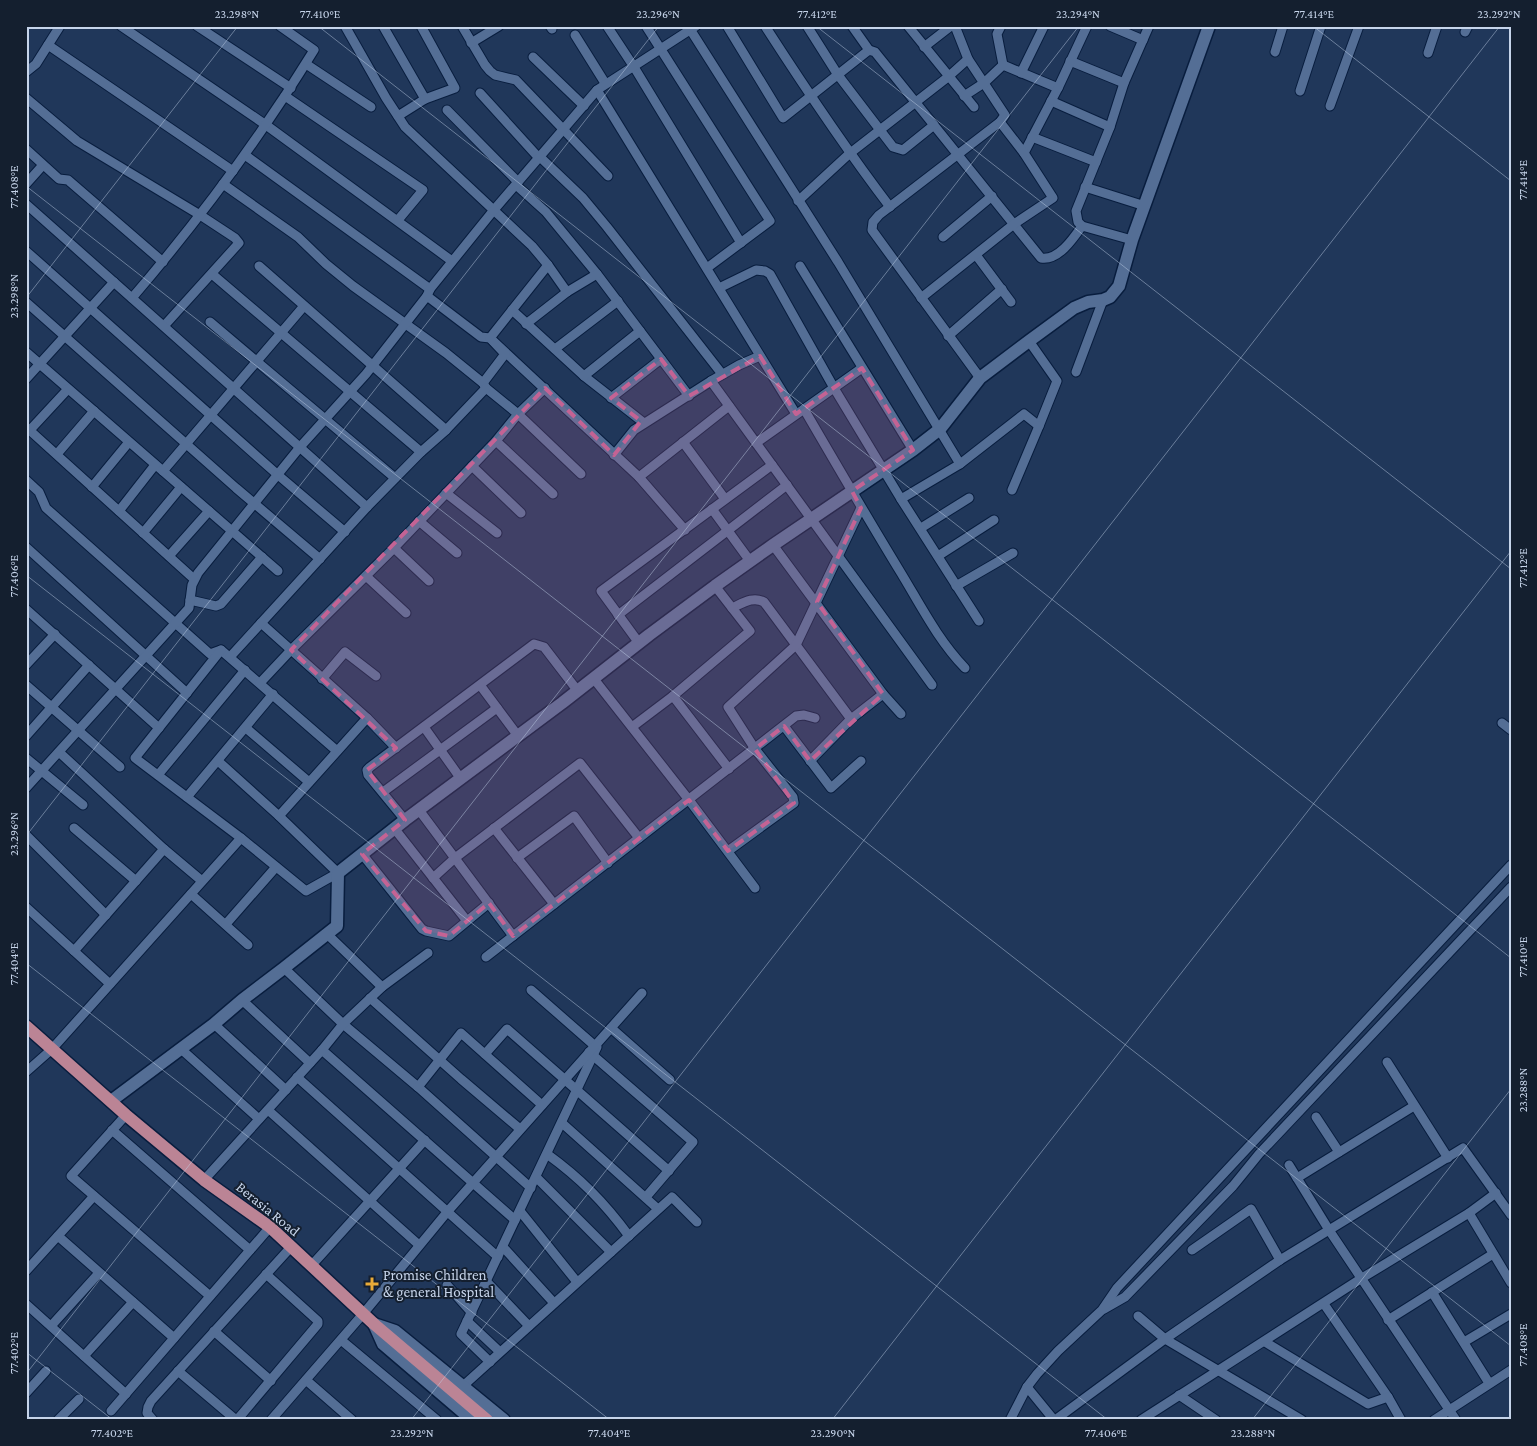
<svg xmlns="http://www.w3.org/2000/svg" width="1537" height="1446" viewBox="0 0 1537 1446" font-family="'Crimson Pro',serif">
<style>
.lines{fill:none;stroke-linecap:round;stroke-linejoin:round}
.street-casing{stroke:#081d3e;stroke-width:11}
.secondary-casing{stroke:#081d3e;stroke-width:15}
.primary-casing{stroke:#081d3e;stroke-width:15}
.street{stroke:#546e95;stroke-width:9}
.secondary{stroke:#546e95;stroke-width:12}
.primary{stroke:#bb8495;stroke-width:12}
.marked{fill:#c46394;fill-opacity:0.2;stroke:#c46394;stroke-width:4;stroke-dasharray:10 6;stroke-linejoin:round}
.ticks{fill:none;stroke:#c6d4ea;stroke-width:1;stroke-opacity:0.45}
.poi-dot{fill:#e9ab38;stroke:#141f2f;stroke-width:2}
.labels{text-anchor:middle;stroke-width:4;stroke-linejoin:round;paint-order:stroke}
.street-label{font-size:15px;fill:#c6d4ea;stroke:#141f2f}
.poi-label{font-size:15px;fill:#c6d4ea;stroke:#141f2f;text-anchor:start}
.neatline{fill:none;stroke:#c6d4ea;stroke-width:2}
.ticks-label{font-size:12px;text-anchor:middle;fill:#c6d4ea}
</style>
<rect width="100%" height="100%" fill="#20375a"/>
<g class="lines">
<g class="street-casing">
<g id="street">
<polyline points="121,26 266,125 452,261"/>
<polyline points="197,26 291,88"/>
<polyline points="345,26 386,98 405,127 532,246 548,265 567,292"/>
<polyline points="383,26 425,99 398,116"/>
<polyline points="421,26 455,88 425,99"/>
<polyline points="462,26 485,65 490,71 495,75 516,80 608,176"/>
<polyline points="550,26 552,29"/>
<polyline points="607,26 634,67 741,243"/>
<polyline points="646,26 770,221 707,268"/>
<polyline points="688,26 838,262 960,464 901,499 834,388 770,274 765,271 756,270 719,288"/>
<path d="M727,26L783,118L869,50L875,52L1041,258C1058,261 1073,239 1082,226"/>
<path d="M765,26C805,88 845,148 890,207"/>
<polyline points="807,26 838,75 893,147 903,150 934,125"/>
<polyline points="852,26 869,50"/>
<polyline points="908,26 974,107"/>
<polyline points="955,26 968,59 1005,115 1000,122 879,215 873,222 872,230 980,378"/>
<polyline points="1001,26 997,34 1003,65"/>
<polyline points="1110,26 1143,40"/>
<polyline points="1465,32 1468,26"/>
<polyline points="575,35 605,83"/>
<polyline points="471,43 499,26"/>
<polyline points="48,45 233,171"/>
<polyline points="924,47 951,26"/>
<polyline points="1275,52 1283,26"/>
<polyline points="1428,53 1437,26"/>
<polyline points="533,57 584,106"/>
<polyline points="1070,61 1124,83"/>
<polyline points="306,64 371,107"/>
<polyline points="26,72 36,64 60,26"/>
<polyline points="1021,73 1044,26"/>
<polyline points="597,90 796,414"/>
<polyline points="1300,91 1321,26"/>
<polyline points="480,93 539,158"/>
<polyline points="285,96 423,190 398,220"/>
<polyline points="964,96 984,83 1003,65 1058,88"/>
<polyline points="26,98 77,141 200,215 235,238 239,243 164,326"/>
<polyline points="1051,101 1110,127"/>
<polyline points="1330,106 1359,26"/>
<polyline points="447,110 518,182"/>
<polyline points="1032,137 1096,162"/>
<polyline points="26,149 59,179 68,180 163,262"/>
<polyline points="1024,153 1058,88 1087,26"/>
<polyline points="245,155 430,289"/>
<polyline points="540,157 583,198 607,227 722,374"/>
<polyline points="26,184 43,165"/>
<polyline points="223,184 298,237 326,264 353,286 446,353 483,383 486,388 518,414 581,474"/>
<polyline points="516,185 546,212 597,274 689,396"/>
<polyline points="1085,187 1145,206"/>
<polyline points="798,201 849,154 948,77 968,59"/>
<polyline points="26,204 367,507"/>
<polyline points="943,237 992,196"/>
<polyline points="1132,240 1082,226 1078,222 1076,211 1110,127 1124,83 1149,26"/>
<polyline points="26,251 278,475 345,532"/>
<polyline points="976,255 1011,302"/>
<polyline points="259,266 446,430"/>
<polyline points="800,266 913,450"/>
<polyline points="212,274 421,452"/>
<polyline points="427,296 481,337 490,338 639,477 685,530"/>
<path d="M132,298C199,220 260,138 314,50L280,26"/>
<polyline points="921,298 1014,224 1053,198 1024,153 1000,122"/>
<polyline points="26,302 236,488 320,559"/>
<polyline points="512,310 584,376 644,423"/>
<polyline points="210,322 395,478"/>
<polyline points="526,324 567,292 597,274"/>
<polyline points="948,336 1002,289"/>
<polyline points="555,349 618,301"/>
<polyline points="26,352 278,571"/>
<polyline points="1076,372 1103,300"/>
<polyline points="584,376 640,331"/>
<polyline points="26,379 114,282"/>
<polyline points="711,381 932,685"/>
<polyline points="483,383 505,354 490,338 548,265"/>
<polyline points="611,398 661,359"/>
<path d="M804,409C836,464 868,519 901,573C921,606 938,640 965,668"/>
<polyline points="26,427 194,579"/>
<polyline points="30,430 68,389"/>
<polyline points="496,441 553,494"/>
<polyline points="683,442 725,499"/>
<polyline points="756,443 862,368"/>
<polyline points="57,454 94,411"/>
<polyline points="614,455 634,430 711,381 739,365 760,356"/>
<polyline points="960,464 1024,414 1039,426 1057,381 1029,341"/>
<polyline points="472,466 521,513"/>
<polyline points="163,471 304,306"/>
<polyline points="639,477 729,406"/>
<polyline points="26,480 39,492 46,508 210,654 221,650 337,751"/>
<polyline points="92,487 129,442"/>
<polyline points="1012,490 1039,426"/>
<polyline points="446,493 497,533"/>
<polyline points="901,499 979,621"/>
<polyline points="712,509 750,561"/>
<polyline points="119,511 155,465"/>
<polyline points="419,521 457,553"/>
<polyline points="921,528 969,498"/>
<polyline points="143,533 181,487"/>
<polyline points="773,545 883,694 901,714"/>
<polyline points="26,547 187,693"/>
<polyline points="394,548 429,581"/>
<polyline points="169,556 209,511"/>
<polyline points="938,556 994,520"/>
<polyline points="366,576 406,613"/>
<polyline points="956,586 1013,553"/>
<polyline points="190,600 216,606 221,604 262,557"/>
<path d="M732,608C743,603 753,596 764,602L851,719"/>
<polyline points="26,609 159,728"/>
<polyline points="618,615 787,485"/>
<polyline points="261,623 367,718 396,748"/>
<polyline points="639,643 601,591 772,465"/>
<polyline points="230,657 367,507 421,452 446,430 486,388"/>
<polyline points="26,665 55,634"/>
<polyline points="322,679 345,652 376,676"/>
<polyline points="594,679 689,800 755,888"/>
<polyline points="260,683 291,650 394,548 496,441 518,414 545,388"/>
<polyline points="26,685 120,767"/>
<polyline points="480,685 518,736"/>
<polyline points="673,696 729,769"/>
<polyline points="1502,723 1511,730"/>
<polyline points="784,726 831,788 861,761"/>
<polyline points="424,727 461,779"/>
<polyline points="632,727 673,696 750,631 715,586"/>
<polyline points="246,728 309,782"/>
<polyline points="26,736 89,665"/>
<polyline points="59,752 164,849 202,881"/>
<polyline points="26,758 83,805"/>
<polyline points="218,761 279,816 338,873 306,891 241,838 135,758 221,650"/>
<polyline points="810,761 851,719 883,694"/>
<polyline points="158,775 245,670"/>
<polyline points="26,788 189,608 192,585 198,573 300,447 366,374 427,296 430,289 493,211 597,90 696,26"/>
<polyline points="383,792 497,708"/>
<polyline points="187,797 273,694"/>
<polyline points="419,810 513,936"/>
<polyline points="279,816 367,718"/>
<polyline points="405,820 368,775 367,770 370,767 534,644 544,647 577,690"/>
<polyline points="74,828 136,881"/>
<polyline points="394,828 467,921"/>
<polyline points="494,828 554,904"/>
<polyline points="26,835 106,915"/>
<polyline points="728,851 794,803 793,797 755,749 728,707 796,645 861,508"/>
<polyline points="362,854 422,929 426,931 449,936 489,903"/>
<polyline points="517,858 574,816 608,863"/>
<polyline points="433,878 455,858 580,763 639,838"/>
<polyline points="191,894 248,945"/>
<polyline points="26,907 110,984"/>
<polyline points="226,924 276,867"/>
<polyline points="327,934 382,987"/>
<polyline points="74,951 164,849"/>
<polyline points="486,957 796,716 804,715 815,718"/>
<polyline points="284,968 343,1024 418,1087 531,1188"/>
<polyline points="531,990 595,1046"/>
<polyline points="370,998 461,1079 520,1129"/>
<polyline points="242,1000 310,1063"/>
<polyline points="214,1024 286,1090"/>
<polyline points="611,1028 670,1080"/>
<polyline points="181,1049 259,1119"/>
<polyline points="322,1050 515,1220"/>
<polyline points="589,1052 693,1142 646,1197"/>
<polyline points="485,1054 507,1029 669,1171"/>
<polyline points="1387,1062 1448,1158"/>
<polyline points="26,1072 52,1049 241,838"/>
<polyline points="297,1077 498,1257"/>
<polyline points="418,1087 461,1033 542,1105"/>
<polyline points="268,1110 419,1245"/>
<polyline points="126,1115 71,1176 210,1296"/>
<polyline points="1316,1117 1339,1152"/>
<polyline points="562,1123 658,1209"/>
<polyline points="112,1130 250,1250"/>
<path d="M547,1154C580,1178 604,1202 629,1236"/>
<polyline points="1289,1165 1329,1230 1456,1420"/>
<polyline points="536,1177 611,1252"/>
<polyline points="1297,1178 1414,1106"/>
<polyline points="204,1180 322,1050 343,1024 382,987 428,953"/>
<polyline points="520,1211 577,1282"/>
<polyline points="1469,1213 1511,1283"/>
<polyline points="58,1236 174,1338"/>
<polyline points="503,1247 554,1303"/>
<polyline points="1192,1250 1251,1209 1280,1260"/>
<polyline points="311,1266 425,1140"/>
<polyline points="26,1271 94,1196"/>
<polyline points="486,1281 529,1326"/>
<polyline points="447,1285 472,1313"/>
<polyline points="1432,1292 1489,1383"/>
<polyline points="26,1304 126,1394"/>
<polyline points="1324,1304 1388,1397 1401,1420"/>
<polyline points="1104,1309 1125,1297 1233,1186 1259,1154 1511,887"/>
<polyline points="1138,1316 1165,1339 1302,1420"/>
<polyline points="1388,1320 1493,1254"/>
<polyline points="467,1321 500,1352"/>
<polyline points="51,1326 99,1273"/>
<polyline points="214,1331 271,1381"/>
<polyline points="341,1340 437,1420"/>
<polyline points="1265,1342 1368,1404 1388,1397"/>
<polyline points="1464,1342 1511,1314"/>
<polyline points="84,1356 133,1302"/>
<polyline points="490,1362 461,1334 597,1047"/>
<polyline points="178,1371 236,1420"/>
<polyline points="306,1380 352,1420"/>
<polyline points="463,1386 672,1197 697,1222"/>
<polyline points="1027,1387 1054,1420"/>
<polyline points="26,1393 46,1371"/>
<polyline points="1179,1395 1216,1420"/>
<polyline points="111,1411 270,1227"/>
<polyline points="58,1420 79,1399"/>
<polyline points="153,1420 147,1413 148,1407 151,1401 291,1247"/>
<polyline points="237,1420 318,1324 318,1321 266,1274"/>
<polyline points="271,1420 363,1314 448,1211 642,993"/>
<polyline points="1010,1420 1027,1387 1037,1374 1058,1351 1102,1310 1117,1288 1511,865"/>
<polyline points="1055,1420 1165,1339 1280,1260 1463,1148 1511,1215"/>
<polyline points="1141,1420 1362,1278 1469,1213 1496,1193"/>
<polyline points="1434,1420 1511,1370"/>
</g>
</g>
<g class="secondary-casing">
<g id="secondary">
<polyline points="111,1101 214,1024 242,1000 284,968 337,926 338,873 405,820 562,703 649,635 715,586 773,545 913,450 940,429 980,378 1029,341 1074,308 1088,302 1103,300 1110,297 1119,286 1132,240 1209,26"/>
<polyline points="374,1324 395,1331 504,1420"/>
<polyline points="374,1324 383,1344 472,1420"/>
</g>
</g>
<g class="primary-casing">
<polyline id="primary" points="26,1026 126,1115 204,1180 270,1227 374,1324 487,1420"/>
</g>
<use href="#street" class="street"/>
<use href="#secondary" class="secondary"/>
<use href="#primary" class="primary"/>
</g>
<path class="marked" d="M760,356L796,414L862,368L913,450L852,491L861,508L817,602L883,694L810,761L784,726L755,749L794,803L728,851L689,800L513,936L489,903L449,936L426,931L362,854L405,820L367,770L396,748L291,650L545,388L614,455L641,421L611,398L661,359L689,396Z"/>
<path class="ticks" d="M318,26L1511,958M816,26L1511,569M1313,26L1511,181M26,186L1511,1346M26,298L238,26M26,575L1108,1420M26,836L659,26M26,963L610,1420M26,1352L113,1420M26,1374L1079,26M411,1420L1500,26M832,1420L1511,551M1252,1420L1511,1089"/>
<path class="poi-dot" d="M369.5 1276.5h5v5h5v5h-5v5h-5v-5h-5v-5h5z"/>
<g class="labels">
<g class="street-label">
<text transform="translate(268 1209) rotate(39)" y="5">Berasia Road</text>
</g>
<g class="poi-label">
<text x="383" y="1280">Promise Children<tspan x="383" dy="17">&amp; general Hospital</tspan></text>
</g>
</g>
<rect width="1537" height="1446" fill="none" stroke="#141f2f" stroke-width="55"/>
<rect x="28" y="28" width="1482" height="1390" class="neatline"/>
<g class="ticks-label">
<text x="237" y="18">23.298°N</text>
<text x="320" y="18">77.410°E</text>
<text x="658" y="18">23.296°N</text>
<text x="817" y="18">77.412°E</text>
<text x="1078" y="18">23.294°N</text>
<text x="1314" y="18">77.414°E</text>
<text x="1499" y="18">23.292°N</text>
<text transform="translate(1523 180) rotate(-90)" y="4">77.414°E</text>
<text transform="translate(14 187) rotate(-90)" y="4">77.408°E</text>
<text transform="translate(14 296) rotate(-90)" y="4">23.298°N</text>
<text transform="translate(1523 568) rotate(-90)" y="4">77.412°E</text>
<text transform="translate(14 576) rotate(-90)" y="4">77.406°E</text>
<text transform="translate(14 834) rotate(-90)" y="4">23.296°N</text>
<text transform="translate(1523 957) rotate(-90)" y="4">77.410°E</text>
<text transform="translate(14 964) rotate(-90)" y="4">77.404°E</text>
<text transform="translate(1523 1090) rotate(-90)" y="4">23.288°N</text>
<text transform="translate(1523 1345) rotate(-90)" y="4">77.408°E</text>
<text transform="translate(14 1353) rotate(-90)" y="4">77.402°E</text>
<text x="112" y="1437">77.402°E</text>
<text x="412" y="1437">23.292°N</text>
<text x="609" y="1437">77.404°E</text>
<text x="833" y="1437">23.290°N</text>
<text x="1106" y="1437">77.406°E</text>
<text x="1253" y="1437">23.288°N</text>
</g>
</svg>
